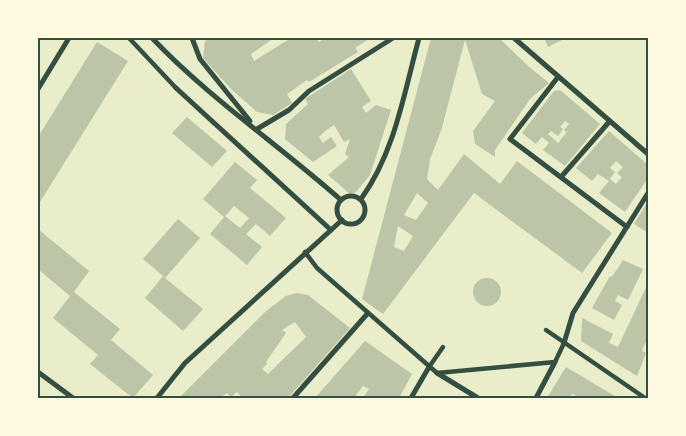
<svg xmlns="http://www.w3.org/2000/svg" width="686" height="436" viewBox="0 0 686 436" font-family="Poppins,sans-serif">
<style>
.building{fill:#bcc5a7;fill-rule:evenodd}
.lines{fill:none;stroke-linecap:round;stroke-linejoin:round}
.pedestrian{stroke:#344e41;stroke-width:4.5}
.minor{stroke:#344e41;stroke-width:5}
.neatline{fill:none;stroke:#344e41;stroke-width:2}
</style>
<rect width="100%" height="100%" fill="#e9edc9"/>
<g class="building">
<polygon points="210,38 274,38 251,54 254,61 291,38 315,38 319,42 325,38 370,38 355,48 358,52 309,82 307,80 287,94 292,103 273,115 257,112 231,89 203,58 205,41"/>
<path d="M431,38H499L528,66L549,83L530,99L495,150V157L475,144L473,131L495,101L482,94L465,40L441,131L430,159L427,179L438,190L464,154L500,184L517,161L612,233L582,273L474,193L383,314L362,299ZM417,193L428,203L416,220L404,215ZM398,226L413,236L404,251L394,247Z"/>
<polygon points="544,38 566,38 548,47"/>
<polygon points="97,42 128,61 40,202 38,200 38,137"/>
<polygon points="351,69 371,101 362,107 366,113 376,105 391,110 370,175 356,192 350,194 328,175 349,157 345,154 350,139 344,142 334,125 325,131 319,137 323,143 331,137 337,146 313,162 285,139 286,124 308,104 305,99"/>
<path d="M560,90L600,124L565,166L543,150L549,143L542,137L536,144L522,133L554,91ZM565,121L569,124L564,130L567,132L558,143L548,134L551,131L558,136L563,129L560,127Z"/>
<polygon points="187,117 227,151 212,167 172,133"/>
<path d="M609,131L648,165V178L625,212L599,193L609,181L598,174L592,181L576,168ZM616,161L623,167L617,173L622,177L616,184L610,179L615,172L610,168Z"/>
<path d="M235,162L257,180L250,188L286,218L270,236L256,224L246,234L262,247L247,265L210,234L224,217L203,199ZM234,206L249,218L240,228L225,216Z"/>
<polygon points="648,201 648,233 634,224"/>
<polygon points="178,219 200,238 165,278 203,309 183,331 145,298 163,276 143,259"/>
<polygon points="38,229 89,271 74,292 120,329 111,340 153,375 133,398 90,364 98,355 53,318 70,296 38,269"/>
<polygon points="623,260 643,269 628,300 618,295 615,301 622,305 614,320 592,308 610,276 612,277"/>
<circle cx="487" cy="292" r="14"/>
<polygon points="648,283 648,337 642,351 646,353 637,376 581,341 582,318 613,334 609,343 618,347"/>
<path d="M296,293L308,295L350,328L288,398H242L237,392L231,397L227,393L220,398H179L266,311L286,296ZM295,322L306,337L268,374L262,369L267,364L266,362L286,333L282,330Z"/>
<polygon points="365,341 412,374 399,398 363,398 369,389 363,386 354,398 315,398"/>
<polygon points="566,367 583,377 618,398 580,398 572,394 570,398 547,398"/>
</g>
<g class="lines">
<g class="pedestrian">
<polyline points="129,38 176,88"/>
<polyline points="305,252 317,268 437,373 555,362 564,343"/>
<polyline points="546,330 645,398"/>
<polyline points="429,367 443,347"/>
</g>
<g class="minor">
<path d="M152,38C209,98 279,145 341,200"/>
<polyline points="192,38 200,59 250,121"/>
<polyline points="514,38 648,154"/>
<polyline points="558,77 510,139 627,227"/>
<polyline points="176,88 331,230"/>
<polyline points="38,89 69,38"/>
<polyline points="257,129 289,110 309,91 393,38"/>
<polyline points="561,177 609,122"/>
<circle cx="351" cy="210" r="14"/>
<path d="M361,199C395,152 404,93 419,38"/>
<polyline points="564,343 573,313 648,193"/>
<polyline points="38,372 73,398"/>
<polyline points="437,373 478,398"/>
<polyline points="157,398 185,363 342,220"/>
<polyline points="293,398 368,313"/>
<polyline points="411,398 429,367"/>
<polyline points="536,398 555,362"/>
</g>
</g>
<rect width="686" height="436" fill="none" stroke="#fefae0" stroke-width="78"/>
<rect x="39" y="39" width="608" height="358" class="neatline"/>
</svg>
